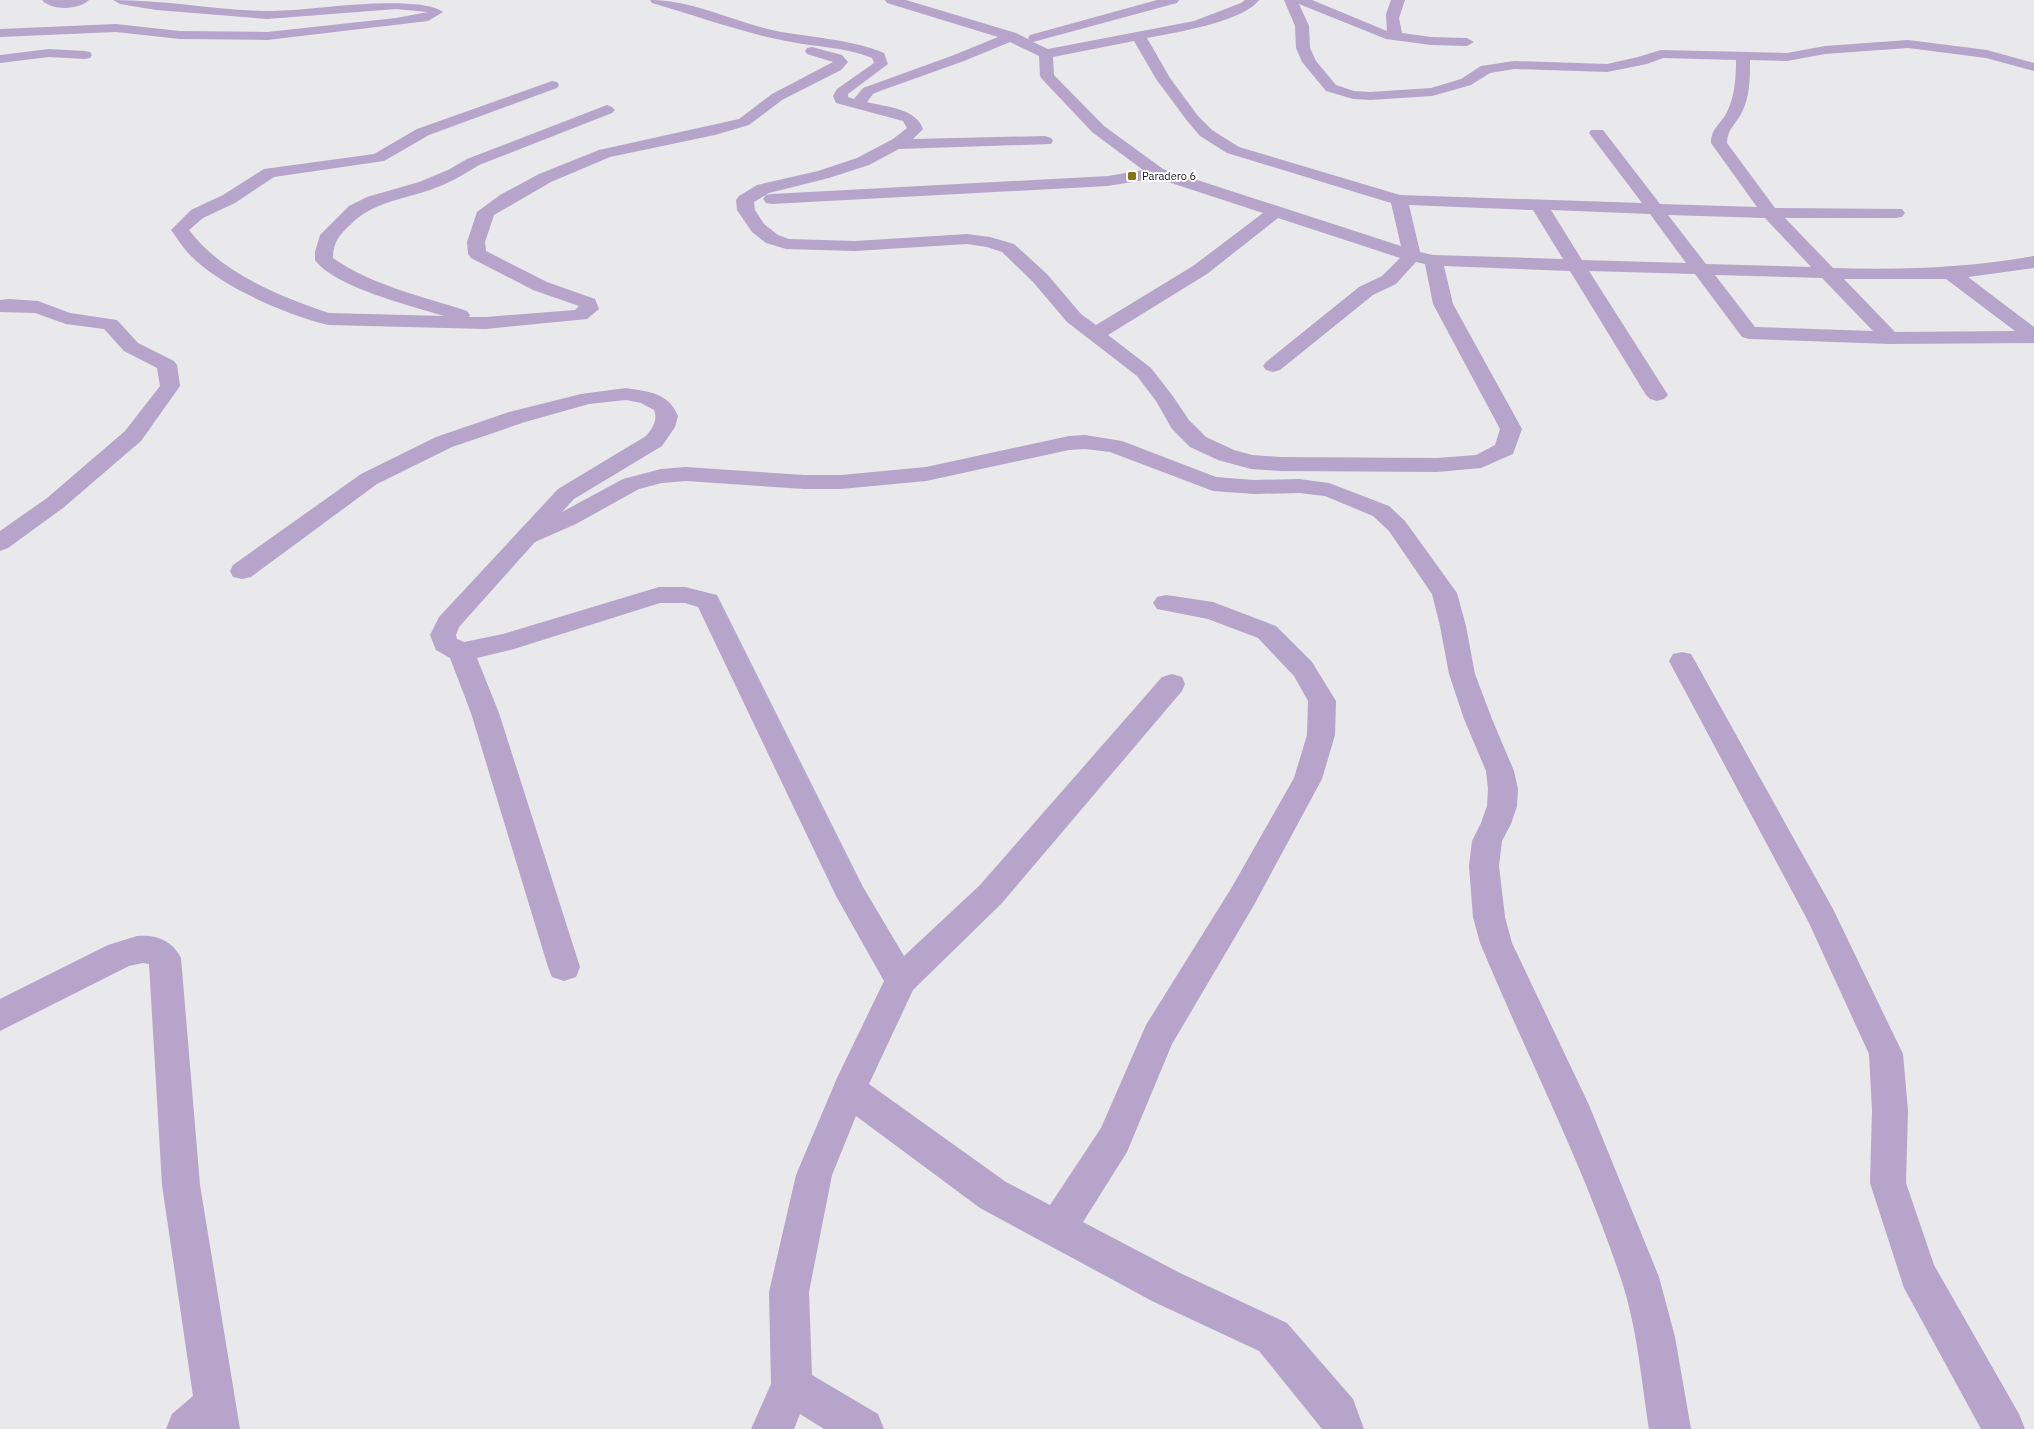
<svg xmlns="http://www.w3.org/2000/svg" width="2034" height="1429" viewBox="0 0 2034 1429" font-family="'IBM Plex Sans',sans-serif">
<style>
.lines{fill:none;stroke-linecap:round;stroke-linejoin:round}
.minor{fill:#b7a4cb;fill-rule:evenodd}
.poi-dot{fill:#887417;stroke:#fff;stroke-width:2}
.labels{text-anchor:middle;stroke-width:4;stroke-linejoin:round;paint-order:stroke}
.far-poi-label{font-size:11px;fill:#161516;stroke:#fff;text-anchor:start}
</style>
<rect width="100%" height="100%" fill="#e9e8eb"/>
<g class="lines">
<g class="minor">
<path d="M42,0H89C79,10 51,11 42,0Z"/>
<path d="M113,0C165,0 215,10 266,11C294,11 323,7 350,5C372,3 429,0 443,12L428,21L267,40L180,39L116,32L0,37V29L116,24L180,31L267,32L396,18L428,12L396,9L267,19L156,10L120,4Z"/>
<path d="M650,0C692,0 732,21 772,30C809,38 848,38 884,53L888,64L848,94V97L854,99L863,88L954,55L998,37L887,3L885,0H906L1016,33L1030,40L1028,38L1030,35L1157,0H1179L1177,3L1033,42L1048,49L1194,21L1241,3L1245,0H1259C1243,22 1173,33 1147,38L1170,78L1198,116L1212,130L1239,147L1400,195L1642,203L1589,133L1591,130H1603L1660,204L1757,207L1711,143C1711,128 1721,124 1727,112C1735,96 1736,77 1736,60L1663,58L1647,64L1607,72L1514,69L1490,73L1471,85L1432,96L1370,100L1353,99L1326,91L1302,62L1296,48L1295,26L1284,0H1312L1387,31L1386,14L1391,0H1405L1399,18L1402,33L1431,37L1467,38L1474,42L1467,46L1431,45L1386,39L1299,4L1309,26L1310,48L1316,61L1336,85L1354,91L1370,92L1431,88L1461,79L1481,66L1514,61L1607,64L1638,57L1661,50L1787,53L1825,46L1908,40L1987,50L2034,63V71L1986,58L1908,48L1825,54L1787,61L1750,60C1750,78 1750,96 1742,112C1737,123 1727,129 1727,143L1775,208L1902,209L1905,213L1902,217L1896,218H1785L1833,268C1901,270 1967,268 2034,256V268L1968,277L2034,327V343L1890,344L1749,339L1742,337L1695,274L1589,271L1668,395L1664,399L1657,401L1650,399L1646,395L1570,271L1444,266L1453,304L1522,429L1513,454L1481,468L1437,472L1280,471L1251,469L1218,460L1190,447L1172,429L1156,401L1137,376L1067,322L1033,282L1002,252L987,247L967,244L855,251L786,249L766,243L752,232L737,210L736,200L739,196L757,185L818,171L857,158L893,139L907,128L903,121L836,103L833,96L837,89L874,63L872,58C845,47 815,47 786,41C740,32 697,16 652,3ZM1134,41L1156,79L1188,122L1200,136L1227,153L1391,203L1401,246L1163,169L1104,126L1054,75L1053,57ZM1010,42L1039,56L1040,76L1042,79L1092,132L1143,170L1108,176L772,194L766,195L763,199L766,203L772,204L1108,186L1156,178L1263,213L1193,266L1096,325L1081,314L1047,274L1014,244L990,237L967,234L855,241L789,239L778,235L764,224L755,210L754,202L769,193L829,178L869,165L899,149L1051,144L1053,141L1051,138L1045,136L913,139L923,129C916,108 886,107 867,102L873,94L880,91L964,61ZM1409,205L1533,210L1563,259L1433,255L1420,252ZM1551,210L1650,214L1686,263L1582,260ZM1668,215L1765,218L1811,267L1706,264ZM1278,218L1400,258L1382,276L1359,287L1266,362L1263,366L1266,370L1273,372L1280,370L1373,295L1396,284L1416,262L1425,264L1433,304L1500,429L1495,445L1476,455L1437,458L1280,457L1252,455L1234,450L1206,437L1189,420L1172,395L1151,368L1108,335L1207,274ZM1715,275L1822,278L1873,331L1755,327ZM1844,279H1946L2015,331L1895,332Z"/>
<path d="M812,47L842,55L848,62L841,70L782,100L749,125L715,135L610,157L551,182L494,215L485,242L486,251L547,282L595,299L599,309L587,319L486,329L328,325C285,314 221,287 190,255C183,248 177,238 171,230L191,210L223,195L264,169L374,154L417,129L552,81L557,82L559,85L557,88L429,135L384,161L274,177L235,203L203,218L189,230C220,271 272,293 320,310L329,313L444,316C412,306 334,287 315,260V252L320,235L349,206L367,197L419,182L448,170L467,159L607,105L612,107L615,110L612,113L479,165C463,175 448,184 430,190C400,200 373,202 350,225C339,235 333,243 333,258C373,286 422,296 467,311L470,315L469,317H486L575,310L579,306L533,290L471,258L468,254L467,242L477,212L500,195L539,174L599,150L739,119L772,94L833,62L807,54L805,51L807,48Z"/>
<polygon points="49,49 85,51 90,52 92,55 90,58 85,59 49,57 0,63 0,55"/>
<polygon points="9,299 38,301 70,313 117,320 138,343 174,361 177,365 180,386 141,441 63,508 8,548 0,551 0,531 47,498 125,431 160,386 157,368 124,351 104,329 66,324 35,313 0,312 0,300"/>
<path d="M626,388C649,392 668,392 678,416L675,427L662,446L574,499L562,512L623,479L661,469L686,467L804,475H841L926,467L1069,436L1085,435L1122,441L1216,477L1254,480L1299,479L1329,483L1389,506L1405,521L1457,593L1466,626L1475,674L1492,719L1514,771L1518,789L1517,806L1511,824L1502,841L1499,866L1505,917L1512,943L1589,1105L1659,1277L1675,1337L1691,1429H1649C1641,1378 1637,1325 1620,1276C1582,1162 1526,1054 1480,943L1473,917L1469,866L1472,841L1481,823L1487,806L1488,789L1486,771L1464,719L1449,674L1440,626L1432,594L1389,531L1373,516L1325,496L1299,493L1254,494L1213,491L1110,452L1085,449L1069,450L926,481L841,489H804L686,481L662,483L639,489L576,524L535,542L459,627L456,635L457,639L464,642L503,634L659,587H685L717,595L863,887L904,956L980,885L1162,677L1172,674L1182,677L1185,684L1182,691L1002,903L913,990L869,1084L1006,1182L1050,1205L1101,1128L1146,1025L1232,887L1294,778L1307,735L1308,701L1294,676L1258,638L1208,619L1157,609L1153,603L1157,597L1166,595L1213,602L1276,626L1312,662L1336,701L1335,735L1322,779L1254,905L1172,1044L1127,1152L1083,1222L1180,1273L1287,1323L1353,1399L1364,1429H1322L1259,1351L1152,1301L980,1208L856,1116L832,1175L809,1292L812,1375L878,1414L884,1429H824L800,1414L794,1429H751L771,1384L769,1292L796,1175L837,1078L884,981L836,896L698,607L685,603H660L514,649L477,658L499,713L580,967L576,977L564,981L552,977L548,967L471,713L450,658L436,650L430,635L439,617L558,489L646,436C653,428 658,420 654,410L641,403L626,400L589,404L525,422L452,447L377,484L251,577L242,579L233,577L230,571L233,565L361,474L436,437L509,412L581,394Z"/>
<polygon points="1682,652 1691,654 1695,661 1833,909 1903,1054 1908,1110 1906,1183 1934,1265 2019,1414 2025,1429 1981,1429 1904,1288 1870,1183 1872,1110 1869,1054 1809,923 1669,661 1673,654"/>
<path d="M137,936C156,934 173,941 181,958L200,1185L240,1429H166L172,1414L193,1396L162,1185L149,964L143,963L129,966L0,1031V999L108,945Z"/>
</g>
</g>
<rect class="poi-dot" x="1127" y="171" width="10" height="10" rx="2.5"/>
<g class="labels">
<g class="far-poi-label">
<text x="1142" y="180">Paradero 6</text>
</g>
</g>
</svg>
